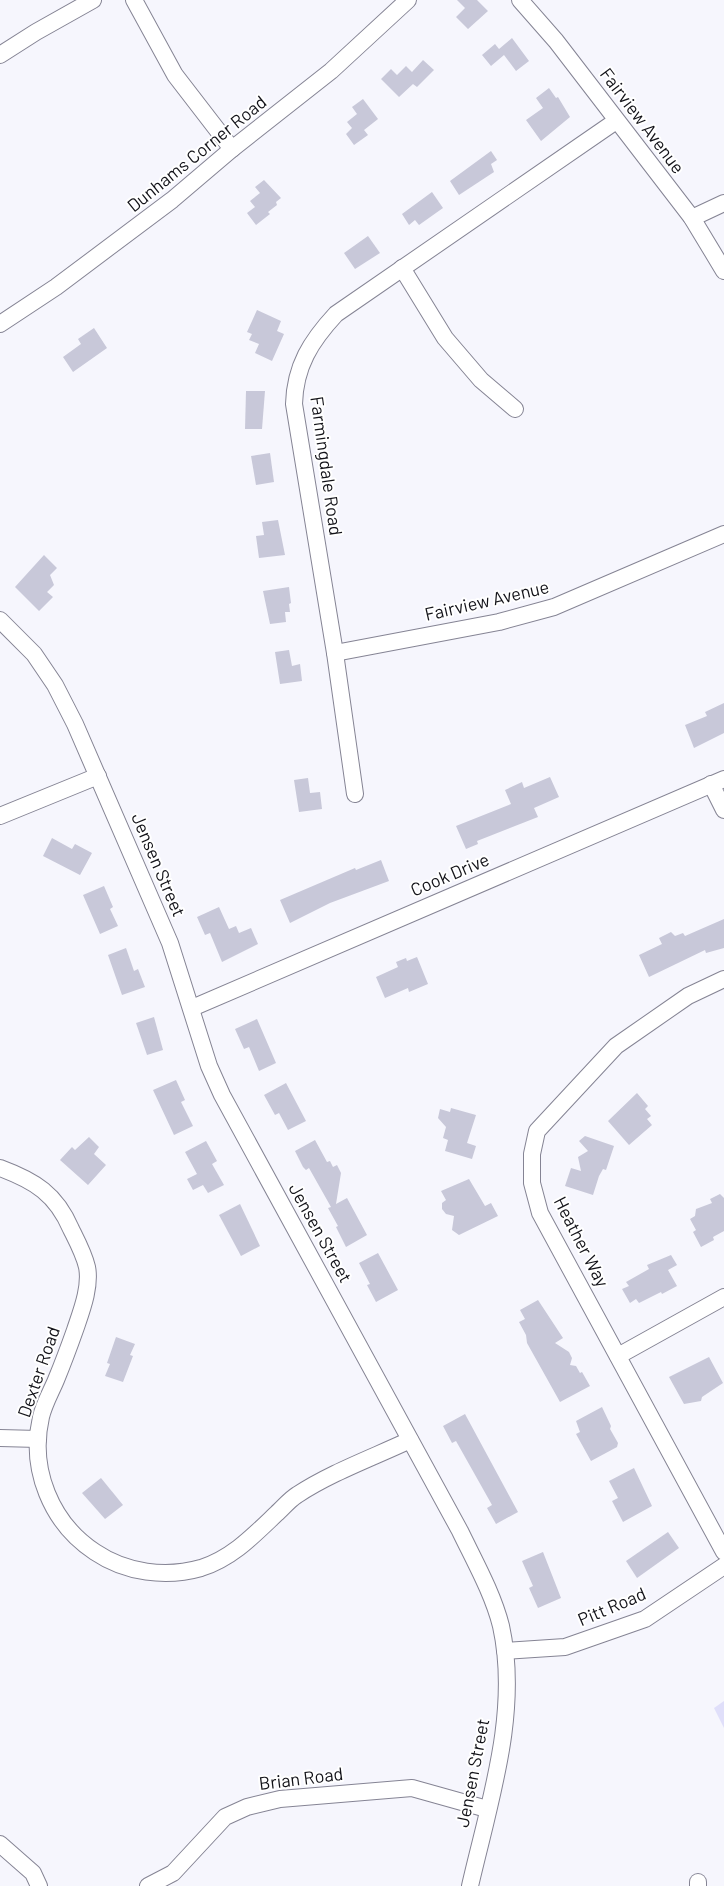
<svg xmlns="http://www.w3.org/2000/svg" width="724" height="1886" viewBox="0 0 724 1886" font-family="Barlow,sans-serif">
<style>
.green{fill:#e0dffa}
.building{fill:#c8c8d9}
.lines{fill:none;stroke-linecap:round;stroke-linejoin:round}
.minor-casing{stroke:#858494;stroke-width:18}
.minor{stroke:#fff;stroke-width:16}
.labels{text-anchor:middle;stroke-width:4;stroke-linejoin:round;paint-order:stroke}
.street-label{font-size:18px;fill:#121218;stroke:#fff}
</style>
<rect width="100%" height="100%" fill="#f6f6fd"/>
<polygon class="green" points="724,1701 724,1728 714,1708"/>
<g class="building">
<polygon points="457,0 477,0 488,11 468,29 456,17 465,8"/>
<polygon points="512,38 529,61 516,71 504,55 491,66 482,55 495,44 499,49"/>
<polygon points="423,60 434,70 417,87 413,84 399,97 381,79 391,69 397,75 406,66 412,72"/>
<polygon points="549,88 556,98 558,97 570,117 541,141 526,120 543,108 536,98"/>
<polygon points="363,99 378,119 364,130 368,135 354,145 346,134 352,128 347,122 357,114 352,107"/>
<polygon points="491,151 497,160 491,164 494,172 459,195 450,181"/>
<polygon points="264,180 281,198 276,202 277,205 268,212 270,214 256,225 247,213 255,207 250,201 260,193 255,187"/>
<polygon points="432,192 443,208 419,225 415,220 409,225 402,214"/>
<polygon points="368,236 380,253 355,269 344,253"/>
<polygon points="257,310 281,321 277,331 284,334 272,361 255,353 259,344 249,340 252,334 247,332"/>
<polygon points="94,328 107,348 73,372 63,357 81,344 78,339"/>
<polygon points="246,391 265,391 262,429 245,429"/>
<polygon points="270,453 274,482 256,485 251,456"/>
<polygon points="278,520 285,555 259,558 256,536 264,535 262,522"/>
<polygon points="44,555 57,568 50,575 54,585 47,592 53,597 39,611 15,587"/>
<polygon points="289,587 291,603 289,604 290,612 285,612 286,622 270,624 263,591"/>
<polygon points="289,650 292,666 300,664 302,681 280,684 275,652"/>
<polygon points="724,703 724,733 694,748 685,725 707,716 705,712"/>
<polygon points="550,777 559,797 534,808 538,817 477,841 478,844 466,849 456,826 511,804 505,790 522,782 524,788"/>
<polygon points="308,778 310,793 320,792 322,809 299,812 294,780"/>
<polygon points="52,838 72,849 75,844 92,853 80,875 43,856"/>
<polygon points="381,860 389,881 330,903 290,923 280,900 355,868 356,870"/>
<polygon points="104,886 113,907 110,909 118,926 100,934 83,895"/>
<polygon points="219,907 229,929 236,926 239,933 251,928 258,944 222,962 210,933 205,935 197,917"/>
<polygon points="724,919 724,948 706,953 705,950 649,977 639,955 662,944 659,938 671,932 675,936 683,933 685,936"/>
<polygon points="126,948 134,971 138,969 145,987 122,995 108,955"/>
<polygon points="417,957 428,984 409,992 408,988 385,998 376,977 398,967 396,962 406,958 407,961"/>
<polygon points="154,1017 163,1050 147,1055 136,1023"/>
<polygon points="257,1019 276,1063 259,1071 249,1047 244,1049 235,1029"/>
<polygon points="176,1080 185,1100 181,1102 193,1126 174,1135 153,1090"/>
<polygon points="286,1083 306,1121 288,1130 279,1113 275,1115 264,1095"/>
<polygon points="637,1093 648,1106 645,1109 651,1116 647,1119 652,1125 629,1145 608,1121"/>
<polygon points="451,1108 476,1115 467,1143 476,1146 472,1159 445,1151 448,1140 443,1138 446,1127 438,1118 440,1109 450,1112"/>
<polygon points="585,1136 614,1146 606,1170 603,1169 599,1176 593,1195 565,1186 571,1168 581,1171 578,1157 588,1151 579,1141"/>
<polygon points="89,1137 99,1147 94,1154 106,1165 88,1185 60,1160 72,1147 75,1150"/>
<polygon points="315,1140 327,1162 330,1161 333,1167 337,1165 341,1173 336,1204 347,1198 367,1235 346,1247 336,1227 338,1226 328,1208 331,1207 309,1168 306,1170 303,1167 295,1151"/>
<polygon points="206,1141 217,1161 212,1164 224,1185 208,1193 203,1185 193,1190 187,1179 197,1174 185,1152"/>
<polygon points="469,1179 485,1206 491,1203 498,1216 459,1235 452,1230 454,1216 446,1214 442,1209 442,1203 446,1200 441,1191"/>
<polygon points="720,1194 724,1198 724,1231 713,1237 714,1240 701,1247 693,1232 696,1230 690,1219 695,1216 696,1209 712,1203 710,1199"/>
<polygon points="240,1204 260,1246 241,1256 219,1215"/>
<polygon points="378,1253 398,1290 376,1302 367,1285 370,1284 359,1263"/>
<polygon points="671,1255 677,1265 668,1270 677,1286 662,1294 661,1292 639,1303 636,1299 630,1303 622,1289 629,1286 626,1282 649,1269 647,1265"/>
<polygon points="538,1300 563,1338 555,1343 569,1352 572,1358 570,1365 576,1366 580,1373 582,1372 590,1386 560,1402 527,1343 526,1335 519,1322 525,1319 520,1310"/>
<polygon points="116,1337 135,1344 130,1355 133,1356 123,1382 105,1376 110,1364 107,1363"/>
<polygon points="709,1357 723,1383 702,1397 701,1401 684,1404 669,1377"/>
<polygon points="602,1407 611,1426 610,1429 618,1443 617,1447 591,1461 576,1434 580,1432 576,1421"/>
<polygon points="465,1414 518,1512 496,1524 487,1508 492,1505 456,1441 452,1443 443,1426"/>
<polygon points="634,1468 652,1506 623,1522 612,1501 618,1498 609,1481"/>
<polygon points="101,1478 123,1505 105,1519 82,1493"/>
<polygon points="668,1532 679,1548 637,1578 626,1561"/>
<polygon points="543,1552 561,1598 538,1608 529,1588 533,1586 522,1561"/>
</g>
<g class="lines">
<g class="minor-casing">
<g id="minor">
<polyline points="134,0 175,75 232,149"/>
<polyline points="520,0 556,41 692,218 724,271"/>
<polyline points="0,55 36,32 93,0"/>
<polyline points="692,218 724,203"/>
<polyline points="402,268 445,338 481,380 515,409"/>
<polyline points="0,324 56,287 172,200 232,149 331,71 408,0"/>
<path d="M0,620L34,654L55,685L75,724L170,943L209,1066L222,1095L460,1531C475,1562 493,1594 501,1626C520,1712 489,1803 470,1886"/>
<polyline points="335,653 499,622 554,607 724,534"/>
<polyline points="711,784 724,810"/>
<path d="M355,794L335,653L294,404C295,366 311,341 336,314L616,121"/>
<polyline points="0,816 98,776"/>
<polyline points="724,979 688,996 616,1046 537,1131 532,1154 532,1183 540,1213 724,1552"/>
<polyline points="192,1008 724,779"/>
<path d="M0,1168C35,1181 56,1194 71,1229C77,1241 84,1254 87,1267C91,1287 81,1312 75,1330C69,1347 63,1363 56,1380C51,1392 44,1404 41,1417C29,1469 51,1523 95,1552C126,1573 166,1578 201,1568C232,1558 253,1536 276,1514C283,1508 289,1500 297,1495C330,1473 374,1457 410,1440"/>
<polyline points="618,1356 724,1297"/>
<polyline points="0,1438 38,1439"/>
<polyline points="505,1651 565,1647 645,1619 724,1566"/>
<polyline points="0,1844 33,1873 39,1886"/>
<polyline points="148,1886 173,1873 225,1817 247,1807 280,1799 412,1788 487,1809"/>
<polyline points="698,1886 698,1882"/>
</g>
</g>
<use href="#minor" class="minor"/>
</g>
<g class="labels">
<g class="street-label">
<text transform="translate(642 121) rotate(53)" y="6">Fairview Avenue</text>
<text transform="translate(197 154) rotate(-39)" y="6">Dunhams Corner Road</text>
<text transform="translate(326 466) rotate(82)" y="6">Farmingdale Road</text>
<text transform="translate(487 601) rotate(-13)" y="6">Fairview Avenue</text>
<text transform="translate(158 865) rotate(67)" y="6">Jensen Street</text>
<text transform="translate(450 875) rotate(-23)" y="6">Cook Drive</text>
<text transform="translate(320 1233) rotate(61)" y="6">Jensen Street</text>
<text transform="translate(581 1242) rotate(63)" y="6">Heather Way</text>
<text transform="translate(39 1372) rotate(-71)" y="6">Dexter Road</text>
<text transform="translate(612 1607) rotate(-23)" y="6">Pitt Road</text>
<text transform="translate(473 1773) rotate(-79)" y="6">Jensen Street</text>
<text transform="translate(301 1779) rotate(-7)" y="6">Brian Road</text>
</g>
</g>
</svg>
